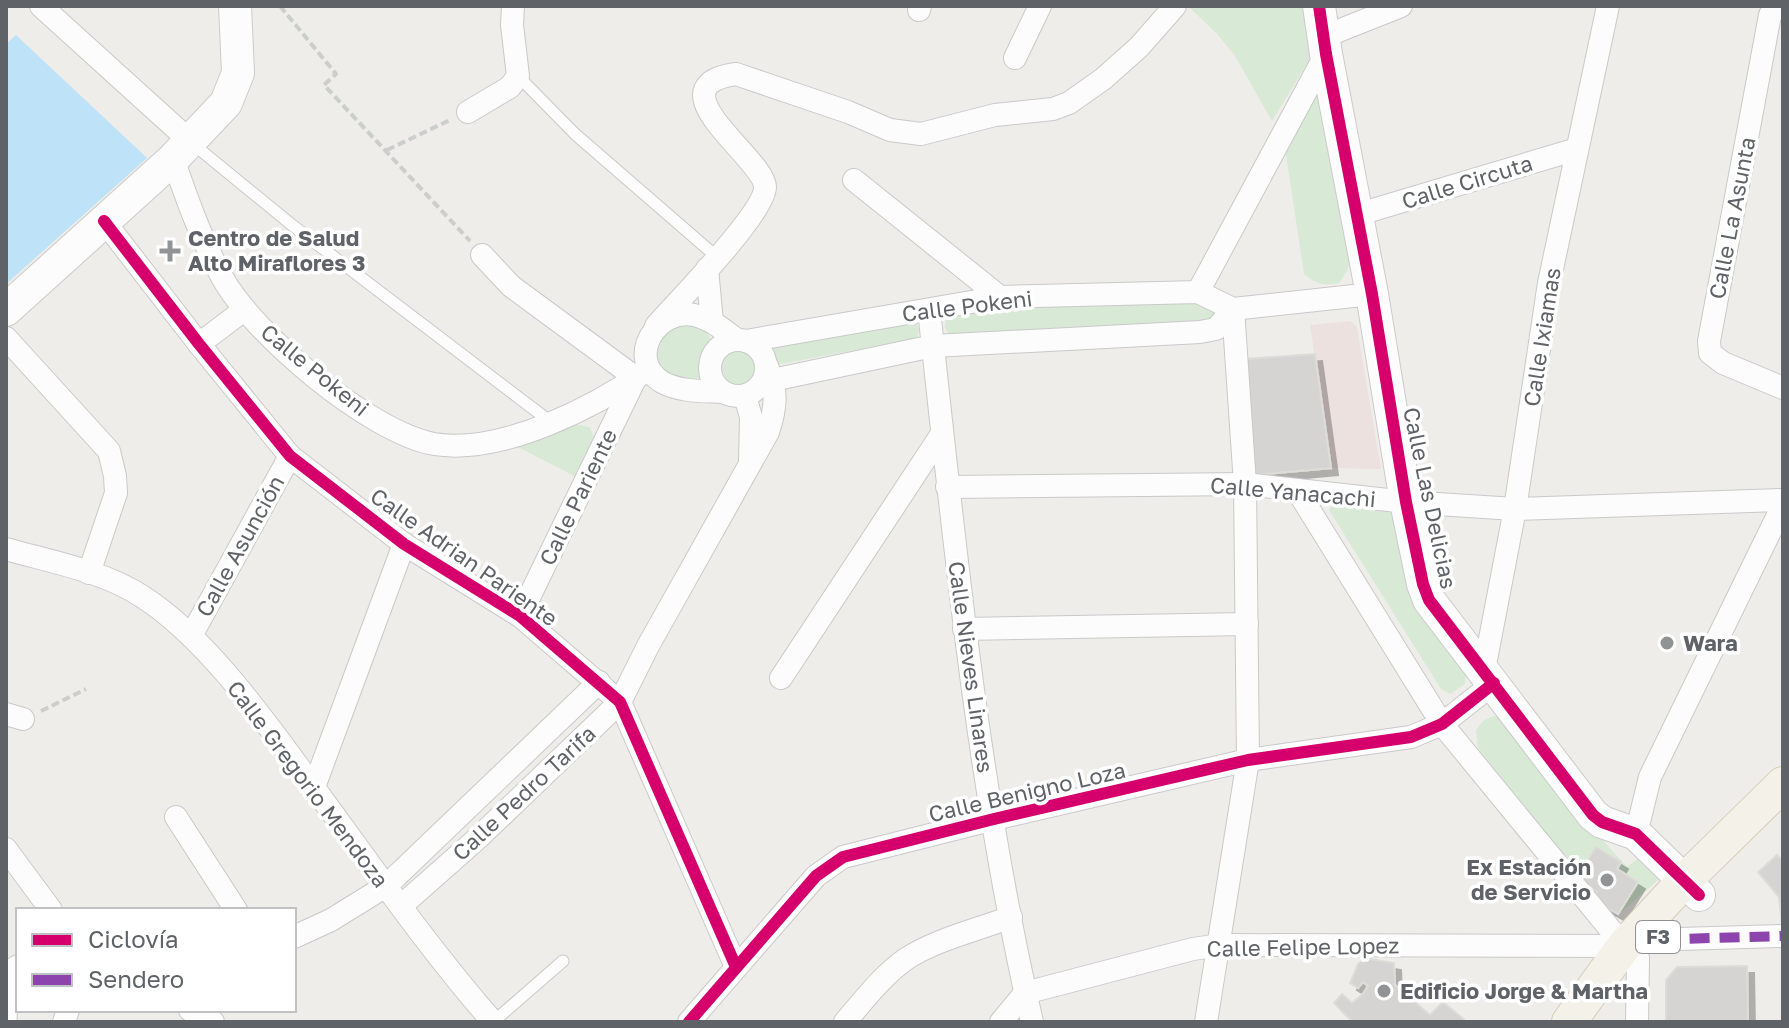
<svg xmlns="http://www.w3.org/2000/svg" width="1789" height="1028" viewBox="0 0 1789 1028" font-family="'Golos Text',sans-serif">
<style>
.medical{fill:#ede1df}
.green{fill:#d8ead5}
.water{fill:#bee2f8}
.building{fill:#d5d4d2;stroke:#dedcd8;stroke-width:2;filter:url(#shadow)}
.lines{fill:none;stroke-linecap:round;stroke-linejoin:round}
.lane-casing{stroke:#c9c9c9;stroke-width:13}
.street-casing{stroke:#c9c9c9;stroke-width:24}
.secondary-casing{stroke:#cbcbcb;stroke-width:34}
.primary-casing{stroke:#d6cdb8;stroke-width:36}
.path{stroke:#cbcecb;stroke-width:4;stroke-dasharray:8 4;stroke-linecap:butt}
.lane{stroke:#fdfcfc;stroke-width:11}
.street{stroke:#fdfcfc;stroke-width:22}
.secondary{stroke:#fdfcfc;stroke-width:32}
.primary{stroke:#f4f1e9;stroke-width:34}
.quiet{stroke:#8e44ad;stroke-width:10;stroke-dasharray:20 10;stroke-linecap:butt}
.cycleway-casing{stroke:#fff;stroke-width:17}
.cycleway{stroke:#d6006c;stroke-width:12}
.poi-dot{fill:#919395;stroke:#fff;stroke-width:3}
.labels{text-anchor:middle;stroke-width:7;stroke-linejoin:round;paint-order:stroke}
.shield{fill:#fff;stroke:#8f9295;stroke-width:2}
.shield-label{font-size:20px;font-weight:bold;fill:#5f6368}
.street-label{font-size:22px;fill:#5f6368;stroke:#fff}
.poi-label{font-size:22px;font-weight:bold;fill:#5f6368;stroke:#fff;text-anchor:start}
</style>
<defs>
<filter id="shadow"><feDropShadow dx="7" dy="7" stdDeviation="0" flood-color="#0004"/></filter>
</defs>
<rect width="100%" height="100%" fill="#efede9"/>
<polygon class="medical" points="1350,321 1357,327 1381,469 1331,468 1310,325"/>
<g class="green">
<polygon points="1188,6 1308,6 1315,51 1272,121 1235,56 1218,35"/>
<path d="M1316,92L1322,96L1351,260L1347,271L1339,283C1323,286 1316,284 1304,274L1285,148Z"/>
<polygon points="1210,301 1217,316 1211,321 949,334 945,328 946,317 1004,306"/>
<polygon points="910,323 917,324 919,330 917,337 909,340 775,365 769,342"/>
<path d="M670,324L703,327L712,341C702,353 701,362 703,377C679,384 649,369 657,339C659,334 666,328 670,324Z"/>
<circle cx="740" cy="367" r="18"/>
<path d="M574,424L589,427C602,444 587,461 578,478L514,445Z"/>
<polygon points="1335,501 1391,507 1466,671 1465,684 1450,694 1441,689 1329,510"/>
<polygon points="1494,716 1505,718 1582,817 1627,867 1644,854 1664,875 1612,920 1478,748 1476,730 1484,720"/>
</g>
<polygon class="water" points="16,35 147,158 6,284 6,44"/>
<g class="building">
<polygon points="1315,354 1331,468 1254,475 1246,359"/>
<polygon points="1596,847 1621,862 1617,869 1638,882 1618,914 1593,899 1597,892 1576,879"/>
<polygon points="1777,855 1783,861 1783,933 1779,897 1758,872"/>
<polygon points="1365,958 1394,963 1395,985 1430,1015 1443,1002 1467,1022 1353,1022 1334,1003 1342,994 1352,1003 1363,994 1368,986 1363,982 1358,988 1350,983 1358,964"/>
<polygon points="1747,966 1748,1022 1666,1022 1666,980 1677,967"/>
</g>
<g class="lines">
<g class="lane-casing">
<g id="lane">
<polyline points="518,76 575,134 718,258"/>
<polyline points="193,144 292,225 552,423"/>
<polyline points="11,1022 13,969"/>
<polyline points="493,1022 563,961"/>
</g>
</g>
<g class="street-casing">
<g id="street">
<polyline points="41,6 190,141"/>
<polyline points="1778,6 1770,15 1709,341 1710,353 1723,363 1783,388"/>
<polyline points="919,10 920,6"/>
<polyline points="1323,37 1401,6"/>
<polyline points="1015,58 1040,6"/>
<polyline points="468,112 510,87 518,76 512,25 513,6"/>
<path d="M173,159C187,199 201,239 222,277C253,334 369,432 434,444C502,455 595,407 649,369"/>
<polyline points="854,180 1000,297"/>
<polyline points="1356,215 1577,149"/>
<polyline points="104,221 199,344 290,456 404,544 520,616 620,702 736,967"/>
<polyline points="482,255 511,286 636,378"/>
<polyline points="707,269 712,322"/>
<polyline points="1198,292 1326,54"/>
<path d="M929,310C955,548 978,788 1032,1022"/>
<path d="M656,326C677,302 765,213 765,187C765,159 650,86 736,74L848,112L890,130L921,134L995,115L1053,109L1069,103L1103,79L1139,47L1175,6"/>
<polyline points="6,338 109,451 115,476 116,493 89,573"/>
<circle cx="738" cy="368" r="28"/>
<polyline points="746,341 1000,297 1198,292 1233,309 1372,294"/>
<polyline points="199,344 244,310"/>
<polyline points="763,382 933,346 1200,332 1216,329 1233,309"/>
<path d="M723,392C703,391 680,392 662,382C625,359 657,307 694,315C711,319 724,330 737,340"/>
<polyline points="745,396 751,417 750,461"/>
<polyline points="947,487 1245,484 1406,502 1515,509 1783,500"/>
<polyline points="1297,490 1442,724 1624,946 1638,958 1637,1022"/>
<path d="M6,549C51,562 104,571 143,597C202,635 257,710 298,766C362,852 422,941 493,1022"/>
<polyline points="520,616 635,379"/>
<polyline points="964,629 1247,624"/>
<polyline points="191,636 290,456"/>
<polyline points="1484,670 1515,509 1549,283 1608,6"/>
<polyline points="781,678 941,435"/>
<polyline points="6,714 23,719"/>
<polyline points="314,787 404,544"/>
<polyline points="176,817 236,910"/>
<polyline points="1636,834 1650,777 1783,505"/>
<polyline points="6,849 51,910"/>
<path d="M401,906L478,838L620,702L648,646L768,432C776,408 778,390 767,366"/>
<polyline points="1660,935 1679,939 1783,936"/>
<polyline points="294,937 331,920 386,886 599,682"/>
<polyline points="6,974 18,966"/>
<polyline points="190,1010 213,1022"/>
<polyline points="64,1022 68,1010"/>
<polyline points="689,1022 816,876 843,857 994,819 1248,760 1411,737 1442,724 1494,683"/>
<path d="M845,1022C864,1000 882,976 906,959C937,939 977,930 1011,917"/>
<polyline points="1001,1022 1025,993 1193,949 1220,945 1624,946"/>
<polyline points="1206,1022 1248,760 1245,484 1233,309"/>
</g>
</g>
<g class="secondary-casing">
<g id="secondary">
<polyline points="1319,6 1326,54 1372,294 1406,502 1423,584 1429,600 1593,815 1602,822 1636,834 1699,895"/>
<polyline points="6,310 173,159 226,103 238,73 235,6"/>
</g>
</g>
<g class="primary-casing">
<polyline id="primary" points="1569,1022 1624,946 1684,881 1783,784"/>
</g>
<g class="path">
<polyline points="280,6 336,74 324,85 470,241"/>
<polyline points="387,150 450,120"/>
<polyline points="41,711 86,689"/>
</g>
<use href="#lane" class="lane"/>
<use href="#street" class="street"/>
<use href="#secondary" class="secondary"/>
<use href="#primary" class="primary"/>
<polyline class="quiet" points="1660,935 1679,939 1783,936"/>
<g class="cycleway-casing">
<g id="cycleway">
<polyline points="1319,6 1326,54 1372,294 1406,502 1423,584 1429,600 1593,815 1602,822 1636,834 1699,895"/>
<polyline points="104,221 199,344 290,456 404,544 520,616 620,702 736,967"/>
<polyline points="689,1022 816,876 843,857 994,819 1248,760 1411,737 1442,724 1494,683"/>
</g>
</g>
<use href="#cycleway" class="cycleway"/>
</g>
<g class="poi-dot">
<path d="M166 239h8v8h8v8h-8v8h-8v-8h-8v-8h8z"/>
<circle cx="1667" cy="643" r="8"/>
<circle cx="1607" cy="880" r="8"/>
<circle cx="1384" cy="991" r="8"/>
</g>
<g class="labels">
<rect class="shield" x="1636" y="921" width="44" height="32" rx="6"/>
<g class="shield-label">
<text x="1658" y="944">F3</text>
</g>
<g class="street-label">
<text transform="translate(1467 182) rotate(-17)" y="8">Calle Circuta</text>
<text transform="translate(1732 218) rotate(-79)" y="8">Calle La Asunta</text>
<text transform="translate(967 306) rotate(-7)" y="8">Calle Pokeni</text>
<text transform="translate(1542 337) rotate(-81)" y="8">Calle Ixiamas</text>
<text transform="translate(315 370) rotate(39)" y="8">Calle Pokeni</text>
<text transform="translate(1293 492) rotate(5)" y="8">Calle Yanacachi</text>
<text transform="translate(578 497) rotate(-64)" y="8">Calle Pariente</text>
<text transform="translate(1430 498) rotate(78)" y="8">Calle Las Delicias</text>
<text transform="translate(240 546) rotate(-61)" y="8">Calle Asunción</text>
<text transform="translate(464 557) rotate(35)" y="8">Calle Adrian Pariente</text>
<text transform="translate(971 667) rotate(82)" y="8">Calle Nieves Linares</text>
<text transform="translate(308 784) rotate(53)" y="8">Calle Gregorio Mendoza</text>
<text transform="translate(1027 792) rotate(-13)" y="8">Calle Benigno Loza</text>
<text transform="translate(524 793) rotate(-43)" y="8">Calle Pedro Tarifa</text>
<text transform="translate(1303 947) rotate(-1)" y="8">Calle Felipe Lopez</text>
</g>
<g class="poi-label">
<text x="188" y="246">Centro de Salud<tspan x="188" dy="25">Alto Miraflores 3</tspan></text>
<text x="1683" y="651">Wara</text>
<text x="1591" y="875" text-anchor="end">Ex Estación<tspan x="1591" dy="25">de Servicio</tspan></text>
<text x="1400" y="999">Edificio Jorge &amp; Martha</text>
</g>
</g>
<rect width="1789" height="1028" fill="none" stroke="#5f6368" stroke-width="16"/>
<rect x="16" y="908" width="280" height="104" fill="#ffffff" stroke="#bfc1c3" stroke-width="2"/>
<rect x="32" y="934" width="40" height="12" fill="#d6006c" stroke="#bfc1c3" stroke-width="2"/>
<text x="88" y="948" font-size="24" fill="#5f6368">Ciclovía</text>
<rect x="32" y="974" width="40" height="12" fill="#8e44ad" stroke="#bfc1c3" stroke-width="2"/>
<text x="88" y="988" font-size="24" fill="#5f6368">Sendero</text>
</svg>
